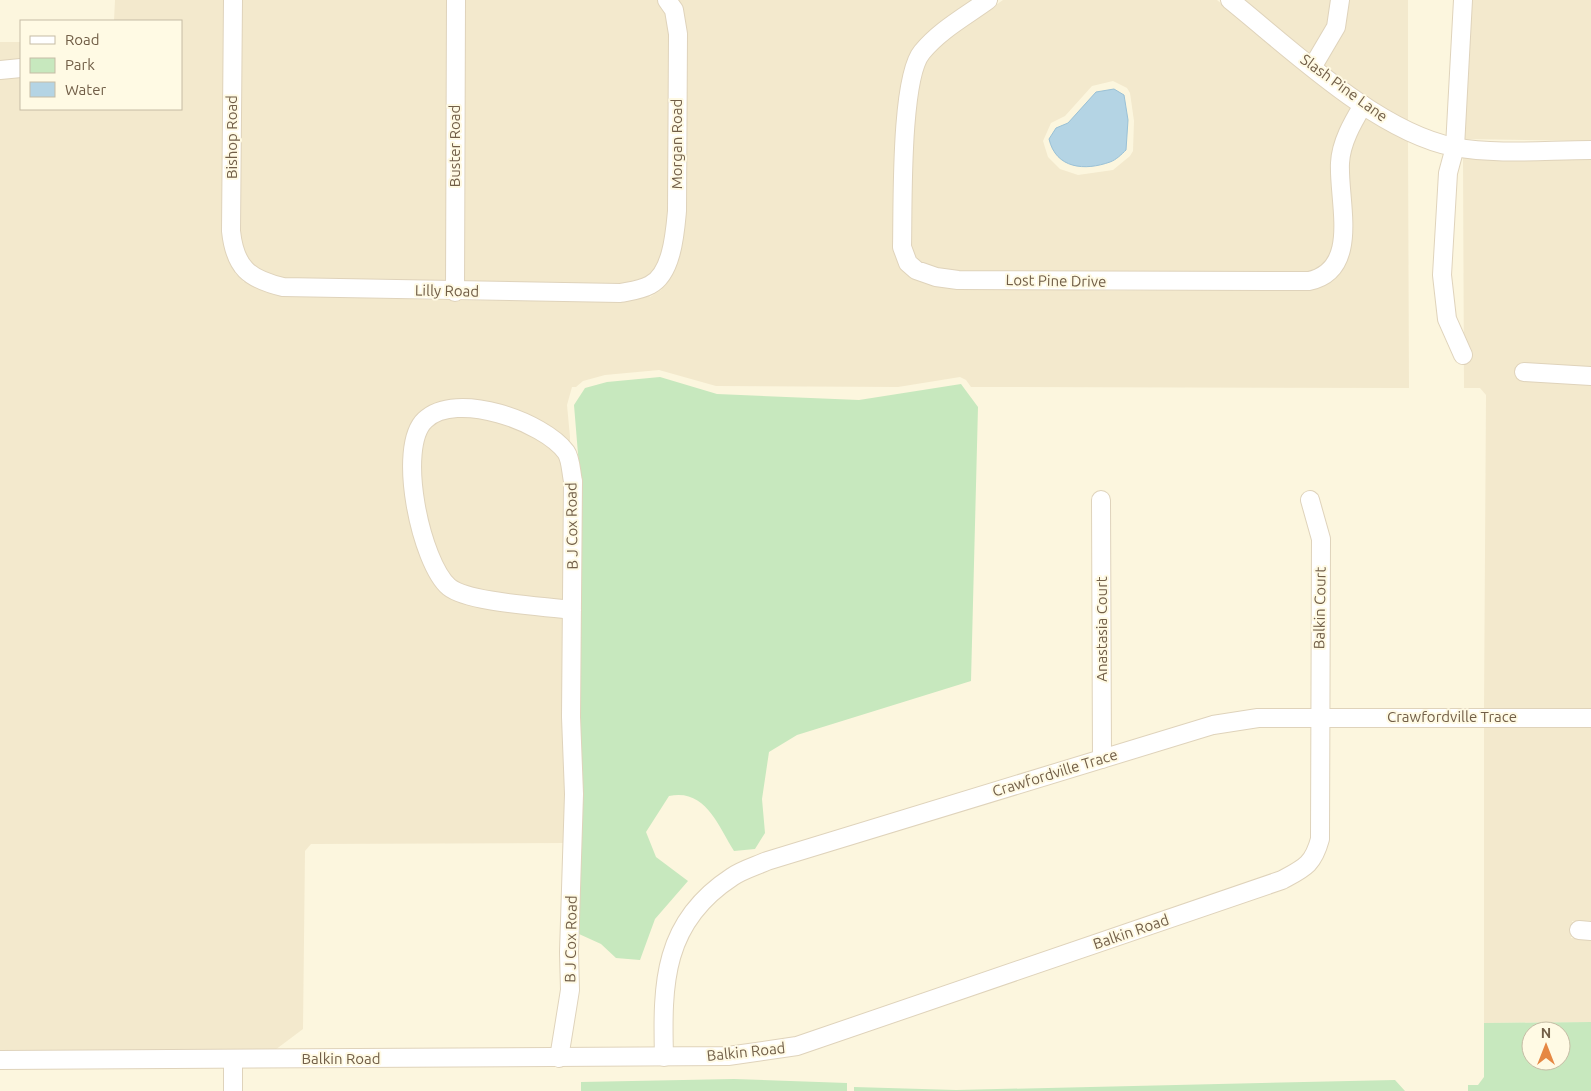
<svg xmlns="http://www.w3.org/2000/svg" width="1591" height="1091" viewBox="0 0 1591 1091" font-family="Ubuntu,sans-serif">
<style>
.residential{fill:#f3e9cd;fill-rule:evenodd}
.green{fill:#c7e8be;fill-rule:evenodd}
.water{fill:#b4d4e4;stroke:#9ac1d6}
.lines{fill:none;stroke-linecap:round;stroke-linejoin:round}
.minor-casing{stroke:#dfd3bb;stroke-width:20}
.minor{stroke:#fff;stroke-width:18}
.labels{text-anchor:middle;stroke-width:4;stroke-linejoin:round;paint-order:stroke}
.street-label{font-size:15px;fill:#715e47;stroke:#fffae4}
</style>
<rect width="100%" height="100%" fill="#fcf6de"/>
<g class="residential">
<polygon points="115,0 225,0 235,273 244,282 246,281 265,292 282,296 447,300 621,302 648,295 650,297 661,290 670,276 676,0 974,0 915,48 904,72 899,122 911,277 936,286 1112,291 1309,290 1320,288 1339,274 1350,249 1348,163 1350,151 1365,117 1408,141 1409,388 971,387 966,380 960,377 898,387 716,386 659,370 605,375 583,381 576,387 572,387 567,405 570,437 567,843 311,844 305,851 303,1029 275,1050 0,1052 0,42 21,42 21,109 181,109 181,21 114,21"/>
<polygon points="240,0 448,0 447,283 284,279 260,271 245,257 239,231"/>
<polygon points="463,0 657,0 667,14 670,35 669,211 664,249 656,268 648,277 620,284 462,283"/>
<path d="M1003,0H1217L1352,108L1333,160L1335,245L1332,255L1321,268L1309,273H1112L958,271L937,269L920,262L914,257L910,246L914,123L919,75L927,58L946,40ZM1113,81L1127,88L1130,93L1134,121L1133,151L1130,156L1113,170L1078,175L1060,169L1048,157L1043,141L1051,123L1065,116L1092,86Z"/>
<polygon points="1243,0 1332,0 1329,23 1311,54"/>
<polygon points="1347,0 1408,0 1408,122 1367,98 1323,64 1342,31"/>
<polygon points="1463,0 1591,0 1591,141 1463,139"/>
<polygon points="1463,157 1591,159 1591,709 1484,709 1486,395 1480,388 1464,388"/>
<polygon points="1484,726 1591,727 1591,922 1572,921 1571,938 1591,940 1591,1022 1484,1023"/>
</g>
<g class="green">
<path d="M660,377L717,394L859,400L961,384L978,407L971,681L797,735L769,752L762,799L765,833L755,849L734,851C718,825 705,788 669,796L646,832L656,857L688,881L655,919L640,960L616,958L601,944L579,934V466L574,405L585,388L607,382Z"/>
<path d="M1591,1022V1091H1468V1085H1478L1484,1077V1023ZM1531,1031H1561V1061H1531Z"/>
<polygon points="734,1079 847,1083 847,1091 581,1091 581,1082"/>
<polygon points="1395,1080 1405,1091 854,1091 854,1087 956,1090"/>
</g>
<path class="water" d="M1114,89L1124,95L1128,120L1126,150C1122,154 1116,160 1110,162C1085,171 1056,169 1049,139L1056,128L1068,123L1096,92Z"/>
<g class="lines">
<g class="minor-casing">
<g id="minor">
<path d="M233,0L231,231C235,268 249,279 283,287L620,293C630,291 641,290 650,285C672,274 675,233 677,211L678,34L674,10L667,0"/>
<path d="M988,0C966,16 940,30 922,52C900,78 903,208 902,247L908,263L916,270L936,277L958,280L1309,281C1361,270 1338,201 1340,163C1341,142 1353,122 1363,105"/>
<path d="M1230,0C1291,49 1377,132 1454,147C1498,155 1546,150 1591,150"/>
<polyline points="1463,0 1455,147 1448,173 1442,275 1447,319 1463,355"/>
<polyline points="1313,66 1336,27 1340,0"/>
<polyline points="0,70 21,68"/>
<polyline points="455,292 456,0"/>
<polyline points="1524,372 1591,376"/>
<polyline points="1101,500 1102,759"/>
<polyline points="1579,930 1591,931"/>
<path d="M664,1057C662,983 663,922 732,877C742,870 756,866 767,861L1213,725L1258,718H1591"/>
<path d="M559,1058L570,990L569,952L574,794L571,717L573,481C571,473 571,459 566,452C544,422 456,390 425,420C396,447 421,563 449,587C469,603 544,606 572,610"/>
<polyline points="233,1059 233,1091"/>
<path d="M0,1060L728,1056L797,1046L1282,880C1304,868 1313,865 1320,839L1321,539L1310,500"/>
</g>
</g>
<use href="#minor" class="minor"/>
</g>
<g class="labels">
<g class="street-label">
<text transform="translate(1344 88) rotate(36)" y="5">Slash Pine Lane</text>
<text transform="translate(232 137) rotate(-90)" y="5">Bishop Road</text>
<text transform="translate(677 144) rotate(-90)" y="5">Morgan Road</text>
<text transform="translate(455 146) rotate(-90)" y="5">Buster Road</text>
<text transform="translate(1056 281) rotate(1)" y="5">Lost Pine Drive</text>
<text transform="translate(447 291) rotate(1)" y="5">Lilly Road</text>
<text transform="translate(572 526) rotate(-91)" y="5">B J Cox Road</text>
<text transform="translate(1320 608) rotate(-89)" y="5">Balkin Court</text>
<text transform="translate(1102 629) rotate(-90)" y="5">Anastasia Court</text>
<text x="1452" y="722">Crawfordville Trace</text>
<text transform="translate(1055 773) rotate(-17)" y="5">Crawfordville Trace</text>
<text transform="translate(1131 932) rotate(-19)" y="5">Balkin Road</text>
<text transform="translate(571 939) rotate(-89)" y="5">B J Cox Road</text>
<text transform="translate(746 1052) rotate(-6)" y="5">Balkin Road</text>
<text x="341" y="1064">Balkin Road</text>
</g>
</g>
<rect x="20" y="20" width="162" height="90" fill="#fffae4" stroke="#c6bca5"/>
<rect x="30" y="36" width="25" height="8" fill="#ffffff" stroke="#c6bca5"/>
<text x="65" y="45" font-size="15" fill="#715e47">Road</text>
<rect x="30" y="58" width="25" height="15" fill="#c7e8be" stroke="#c6bca5"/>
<text x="65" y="70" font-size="15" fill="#715e47">Park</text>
<rect x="30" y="82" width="25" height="15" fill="#b4d4e4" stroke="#c6bca5"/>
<text x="65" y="95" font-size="15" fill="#715e47">Water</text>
<g transform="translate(1546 1046)"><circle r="24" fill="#fffae4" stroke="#c6bca5"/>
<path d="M0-4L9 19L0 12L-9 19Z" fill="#e68843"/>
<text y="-8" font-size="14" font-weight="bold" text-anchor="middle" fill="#715e47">N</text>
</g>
</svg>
